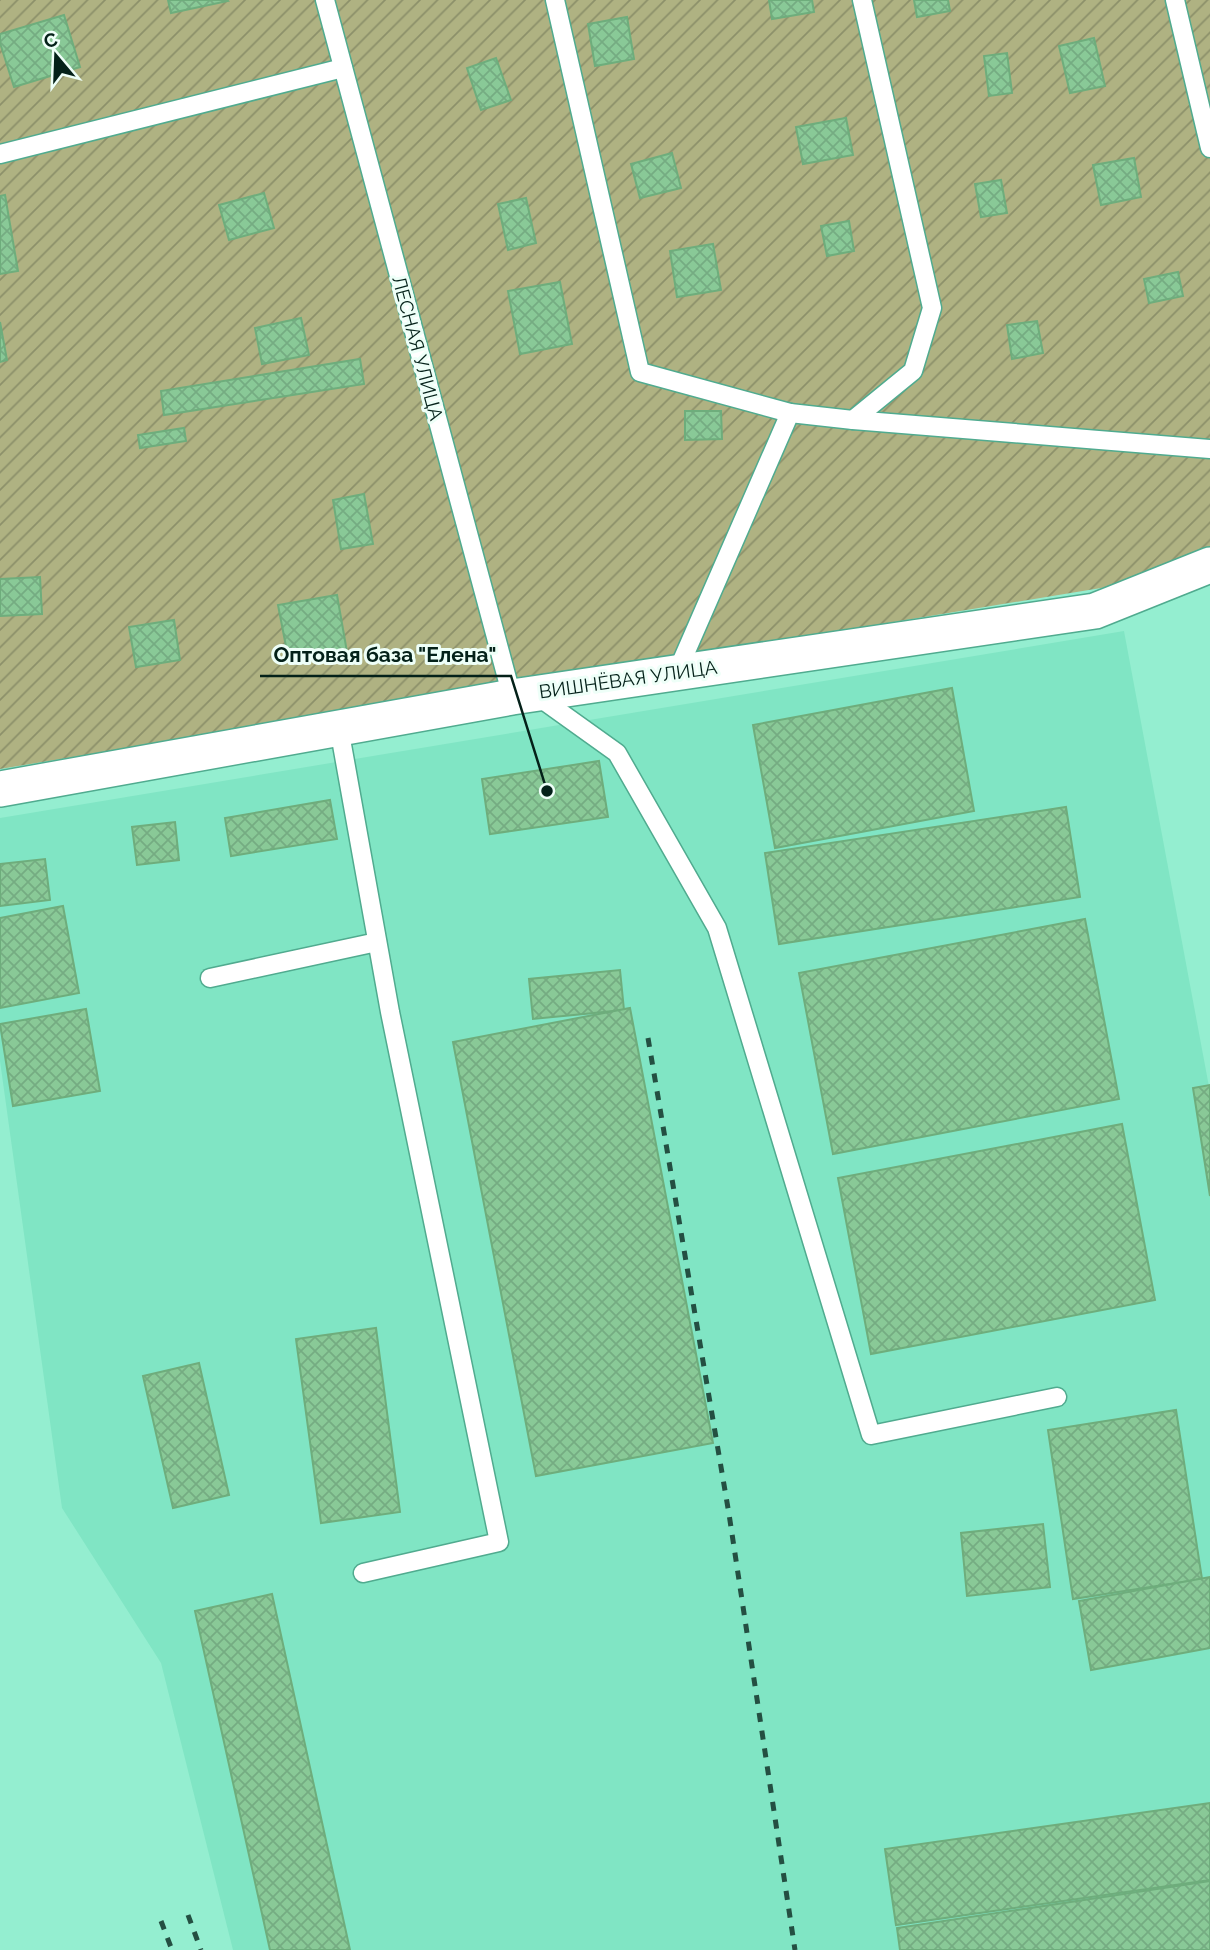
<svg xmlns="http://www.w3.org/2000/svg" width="1210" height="1950" viewBox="0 0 1210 1950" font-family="Raleway,sans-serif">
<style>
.built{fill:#80e5c4}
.garden{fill:url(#garden-furrows)}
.building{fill:url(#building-cross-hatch);stroke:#6ead7c;stroke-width:2}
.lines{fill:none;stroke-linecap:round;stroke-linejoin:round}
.lane-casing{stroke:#50ab8f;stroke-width:21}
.street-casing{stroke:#50ab8f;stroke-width:38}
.lane{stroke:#fff;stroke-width:18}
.street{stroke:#fff;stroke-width:35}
.rail{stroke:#244f42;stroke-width:5;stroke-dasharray:9 9;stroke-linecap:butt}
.labels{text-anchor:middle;stroke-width:6;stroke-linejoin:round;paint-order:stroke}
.street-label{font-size:19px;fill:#042119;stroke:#eefff8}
.leader{fill:none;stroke:#042119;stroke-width:2.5}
.callout-dot{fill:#042119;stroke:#eefff8;stroke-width:2.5}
.callout-label{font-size:21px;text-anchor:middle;font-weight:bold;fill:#042119;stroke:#eefff8;stroke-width:6;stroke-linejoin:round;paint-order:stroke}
</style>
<defs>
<pattern id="garden-furrows" width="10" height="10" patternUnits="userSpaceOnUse" patternTransform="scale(1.75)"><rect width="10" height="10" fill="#afb282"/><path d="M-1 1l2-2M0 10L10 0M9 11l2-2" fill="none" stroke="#8c906a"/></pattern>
<pattern id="building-cross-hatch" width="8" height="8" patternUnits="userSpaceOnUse" patternTransform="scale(1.75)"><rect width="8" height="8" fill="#89c997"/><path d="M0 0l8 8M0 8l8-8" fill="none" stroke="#75ac82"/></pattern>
</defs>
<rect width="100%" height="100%" fill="#94eed0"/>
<polygon class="built" points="1124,631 1210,1092 1210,1950 233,1950 161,1663 62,1508 0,1061 0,818"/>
<polygon class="garden" points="0,0 1210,0 1210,570 0,769"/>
<g class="building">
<polygon points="168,0 227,0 228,1 171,13"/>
<polygon points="769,0 812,0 814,12 772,19"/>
<polygon points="914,0 948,0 950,11 917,17"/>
<polygon points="64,15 80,67 14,87 0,43 0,34"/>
<polygon points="627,17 634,59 595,66 588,24"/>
<polygon points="1094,38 1105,86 1070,93 1059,46"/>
<polygon points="1007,53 1012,93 989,96 984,56"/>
<polygon points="496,58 511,100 481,110 467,68"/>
<polygon points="846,118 853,155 803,164 796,127"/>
<polygon points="672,153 681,188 640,198 631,164"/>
<polygon points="1134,158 1141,197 1101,205 1093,165"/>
<polygon points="1001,180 1007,213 981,217 975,184"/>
<polygon points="264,193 274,228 229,240 219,205"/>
<polygon points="5,195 18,271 0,274 0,196"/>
<polygon points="526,198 536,243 508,250 498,204"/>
<polygon points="849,221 854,251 827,256 821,226"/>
<polygon points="713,244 721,290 677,297 670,251"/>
<polygon points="1178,272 1183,296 1149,303 1144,279"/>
<polygon points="560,282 572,344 520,354 508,291"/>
<polygon points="301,318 309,355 262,364 255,328"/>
<polygon points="1037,321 1043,353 1012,359 1007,325"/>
<polygon points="0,322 7,360 0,362"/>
<polygon points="360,359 364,384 164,415 161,391"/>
<polygon points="685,411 721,411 722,439 685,440"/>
<polygon points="184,428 186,441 140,448 138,435"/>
<polygon points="364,494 373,544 341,549 333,500"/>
<polygon points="40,577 42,614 0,616 0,579"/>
<polygon points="337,595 347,652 289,662 278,605"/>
<polygon points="174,620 180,660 136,667 129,627"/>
<polygon points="952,688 974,811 775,848 753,725"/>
<polygon points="599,761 608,817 490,834 482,779"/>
<polygon points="330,800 337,839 231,856 225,818"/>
<polygon points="1066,807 1080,897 779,944 765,853"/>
<polygon points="175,822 179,860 137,865 132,827"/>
<polygon points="45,859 50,900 0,906 0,864"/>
<polygon points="63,906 79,993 0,1008 0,918"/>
<polygon points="1085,919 1119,1099 833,1154 799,973"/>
<polygon points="620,970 624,1010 533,1019 529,979"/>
<polygon points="630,1008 713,1443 536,1476 453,1042"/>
<polygon points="86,1009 100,1091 13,1106 0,1024"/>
<polygon points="1210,1085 1210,1196 1193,1088"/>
<polygon points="1122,1124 1155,1300 871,1354 838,1178"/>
<polygon points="376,1328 400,1512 321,1523 296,1339"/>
<polygon points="199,1363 229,1495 173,1508 143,1376"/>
<polygon points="1176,1410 1202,1579 1073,1599 1048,1430"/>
<polygon points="1043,1524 1050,1587 967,1596 961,1533"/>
<polygon points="1210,1577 1210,1648 1091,1670 1079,1601"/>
<polygon points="272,1594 350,1950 270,1950 195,1611"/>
<polygon points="1210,1803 1210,1880 896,1925 885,1849"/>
<polygon points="1210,1881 1210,1950 900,1950 897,1928"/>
</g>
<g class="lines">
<g class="lane-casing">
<g id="lane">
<polyline points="325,0 512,697"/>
<polyline points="555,0 640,372 790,413"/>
<polyline points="1175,0 1210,148"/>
<polyline points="0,154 343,68"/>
<polyline points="853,420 1210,449"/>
<polyline points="677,672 790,413 853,420 913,371 932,308 862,0"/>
<polyline points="536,695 617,753 717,928 871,1435 1057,1397"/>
<polyline points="339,728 390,1012 499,1542 363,1573"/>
<polyline points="210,978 377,942"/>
</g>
</g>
<g class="street-casing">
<polyline id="street" points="0,789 512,697 1095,611 1210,565"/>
</g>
<use href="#lane" class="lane"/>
<use href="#street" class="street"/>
<g class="rail">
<polyline points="648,1038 729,1514 795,1950"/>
<polyline points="188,1915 201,1950"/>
<polyline points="161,1921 172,1950"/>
</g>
</g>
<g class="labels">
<g class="street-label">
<text transform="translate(418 348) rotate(75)" y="7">ЛЕСНАЯ УЛИЦА</text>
<text transform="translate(628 679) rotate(-8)" y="7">ВИШНЁВАЯ УЛИЦА</text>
</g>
</g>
<path class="leader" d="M547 791L511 676H260"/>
<circle class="callout-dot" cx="547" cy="791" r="7"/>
<g class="callout-label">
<text x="385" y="662">Оптовая база "Елена"</text>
</g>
<g transform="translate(56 56) rotate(341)" stroke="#eefff8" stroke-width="5" paint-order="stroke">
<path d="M0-5L12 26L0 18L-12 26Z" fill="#042119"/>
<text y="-10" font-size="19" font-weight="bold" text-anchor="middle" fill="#042119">С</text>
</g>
</svg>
